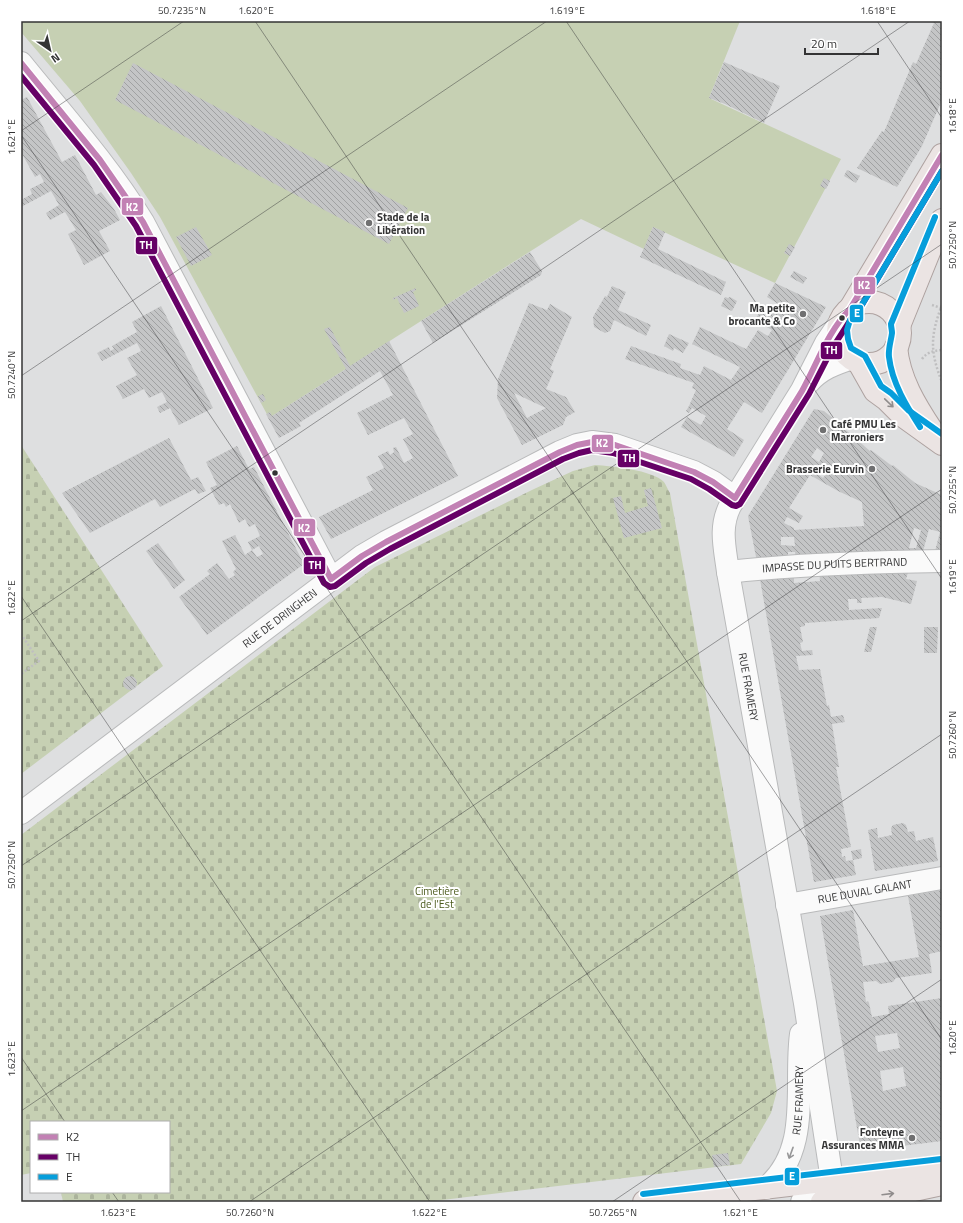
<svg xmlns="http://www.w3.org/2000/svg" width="963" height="1223" viewBox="0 0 963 1223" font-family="'Titillium Web',sans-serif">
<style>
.cemetery{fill:url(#cemetery-stones)}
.pitch{fill:#c6d0b3}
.building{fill:url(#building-back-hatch);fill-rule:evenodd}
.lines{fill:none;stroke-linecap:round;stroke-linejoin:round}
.minor-casing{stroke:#b9babb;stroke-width:24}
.major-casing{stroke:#aea2a0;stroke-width:24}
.path{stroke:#bfbfc0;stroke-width:2.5;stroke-dasharray:2 2;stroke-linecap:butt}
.minor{stroke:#fafafa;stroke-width:22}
.major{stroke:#ebe4e3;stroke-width:22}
.bus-1-casing{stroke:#fff;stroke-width:9}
.bus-2-casing{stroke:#fff;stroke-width:9}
.bus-3-casing{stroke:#fff;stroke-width:9}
.bus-1{stroke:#c281b4;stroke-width:6}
.bus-2{stroke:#606;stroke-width:6}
.bus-3{stroke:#069edb;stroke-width:6}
.oneway{stroke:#908c8c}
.oneway2{stroke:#979798}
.ticks{fill:none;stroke:#343435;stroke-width:1;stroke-opacity:0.45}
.poi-dot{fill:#707071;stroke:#fff;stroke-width:1.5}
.bus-dot{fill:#343435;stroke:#fff;stroke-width:1.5}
.labels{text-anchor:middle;stroke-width:4;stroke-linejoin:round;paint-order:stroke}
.poi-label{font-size:11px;font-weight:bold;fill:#343435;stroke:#fff;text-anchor:end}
.street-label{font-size:11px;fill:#343435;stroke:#fff}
.park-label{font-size:11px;fill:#4a591b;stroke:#fff}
.line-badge{stroke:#fff;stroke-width:1.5}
.badge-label{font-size:11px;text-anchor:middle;font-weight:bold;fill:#fff}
.neatline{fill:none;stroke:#343435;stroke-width:1.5}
.ticks-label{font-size:10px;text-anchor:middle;fill:#343435}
</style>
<defs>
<pattern id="cemetery-stones" width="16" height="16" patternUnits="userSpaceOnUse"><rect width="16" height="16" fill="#c6d0b3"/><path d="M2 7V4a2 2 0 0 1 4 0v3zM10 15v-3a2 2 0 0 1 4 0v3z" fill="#abb39b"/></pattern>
<pattern id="building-back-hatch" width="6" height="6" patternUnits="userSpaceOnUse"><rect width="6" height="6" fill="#c4c5c6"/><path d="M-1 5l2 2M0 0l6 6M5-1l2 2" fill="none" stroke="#a0a1a2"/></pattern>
</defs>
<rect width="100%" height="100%" fill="#dedfe0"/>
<g class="cemetery">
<polygon points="21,445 163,666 21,774"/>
<path d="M595,465C612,466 652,470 664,482C666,485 668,490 670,493L777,1091L771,1113L741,1164L426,1202H63L61,1192H169V1122H31V1173L21,1175V835L375,567L534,489L573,471Z"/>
</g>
<polygon class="pitch" points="21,21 740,21 709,98 841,159 775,283 653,227 644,249 581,219 269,418 160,217 131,173 80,101 21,32"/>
<g class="building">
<polygon points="930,21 942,21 942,100 922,146 897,187 857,168 882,131 884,132 913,62 916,64 934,23"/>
<polygon points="724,62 780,86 764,123 725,104 709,98"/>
<polygon points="133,63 408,208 389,244 115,100"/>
<polygon points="27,97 62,162 75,155 96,195 101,192 114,209 120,220 99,231 110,251 84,265 68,234 76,230 65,212 50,220 46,213 59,205 51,191 21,207 21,200 32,194 30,189 44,182 40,174 35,177 21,152 21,100"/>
<polygon points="847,170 860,176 856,183 844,176"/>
<polygon points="824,178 830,181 826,189 820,186"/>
<polygon points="196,227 212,255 191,266 176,237"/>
<polygon points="653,227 665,232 658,249 726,282 721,295 640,257"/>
<polygon points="789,244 795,247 790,256 784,253"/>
<polygon points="530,252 542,271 541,275 433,343 421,321"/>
<polygon points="794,271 807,278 803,284 790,277"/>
<polygon points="775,283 826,307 762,413 744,402 727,429 744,440 734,457 681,427 687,417 701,425 706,416 692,408 689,413 686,411 689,406 696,390 692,388 694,383 625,359 631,346 681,364 680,368 700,375 704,366 731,380 740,367 692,344 700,327 746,349 758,330 768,336 772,330 763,325 771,311 776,313 780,305 767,297"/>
<polygon points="612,286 626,292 618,310 651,325 646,336 614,320 610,331 605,333 594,327 593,317 605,296 607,297"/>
<polygon points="416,288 416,290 413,292 419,306 404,313 397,298 393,300 393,298"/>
<polygon points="725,297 728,298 730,297 737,301 732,311 721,306"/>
<path d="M529,303L547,310L550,304L572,317L550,369L554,371L546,389L566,397L575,412L566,417L563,425L522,445L497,398L498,379ZM514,393L546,408L527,418Z"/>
<polygon points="161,306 213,408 179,425 170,408 160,413 157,407 167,402 162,392 149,398 144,389 123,399 116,386 137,375 127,358 141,351 137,343 102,361 97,353 109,347 110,351 114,349 112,346 137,332 132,322"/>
<polygon points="764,306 767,308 760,320 756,318"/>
<polygon points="330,327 350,366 389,341 458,476 331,539 319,517 373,490 366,477 384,468 378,456 388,451 390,455 394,452 393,448 396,447 404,463 413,458 403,439 413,434 404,418 368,435 357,413 393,395 380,371 299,423 301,426 279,438 266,414 270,412 272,416 346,369 324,329"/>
<polygon points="669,334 689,343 683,353 674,348 673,351 664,346"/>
<polygon points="263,394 266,400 261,403 258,396"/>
<path d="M814,409L824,411L870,451L871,450L892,466L893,465L915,483L942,495V555H934L940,532L929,529L922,555L796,560L795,552H788V561L757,562L748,516ZM817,448L824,453L819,462L811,457ZM825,467L830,470L823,478L819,475ZM810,475L838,491L862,502L864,526L794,530V528L784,523L787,517L799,523L803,516L789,508ZM914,528L921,530L916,548H909ZM781,537H794L795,546L781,545Z"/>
<polygon points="169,438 191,480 198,477 206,491 198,494 195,489 160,507 155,499 90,533 62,493"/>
<path d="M237,446L249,469L254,467L304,564L207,635L179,597L210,574L207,571L217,563L229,579L235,575L233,572L236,569L222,541L235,535L245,555L252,550L248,542L260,536L255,524L249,527L245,519L239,523L230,504L226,507L224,503L219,505L210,488L217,485L206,462ZM259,546L263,554L257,557L252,550Z"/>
<polygon points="651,488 662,528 624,538 613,498 621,496 625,513 648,506 644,490"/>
<polygon points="158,543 185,580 174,589 146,551"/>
<polygon points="910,566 906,579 917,581 911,604 882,597 861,598 862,603 857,603 857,599 848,599 849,610 882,608 879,618 805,623 805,626 800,627 803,642 800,643 802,651 812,650 813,655 796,656 799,670 820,669 827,706 829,705 831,717 843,715 845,722 832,724 839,767 836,767 851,847 841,849 842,857 845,856 846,861 853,860 856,875 814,882 759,574 794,577 794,583 820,581 819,570"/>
<polygon points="870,627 877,627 871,652 864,652"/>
<polygon points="924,627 938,627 937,653 924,653"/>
<circle cx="130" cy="683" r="7"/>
<polygon points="903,823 906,825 908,832 914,831 916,841 933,837 938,861 875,871 868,830 877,828 878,838 892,835 891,828 893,825"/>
<polygon points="861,849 862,858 853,860 851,851"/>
<path d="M942,890V951L929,954L932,973L896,978L893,982L880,984L876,981L863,982L866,1002L868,1001L869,1003L872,1017L889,1014L888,1006L942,998V1141L861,1151L820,916L853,910L863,966L919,957L908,896ZM897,1033L900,1048L878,1052L875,1036ZM903,1067L906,1086L883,1091L880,1071Z"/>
<polygon points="728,1153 730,1165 714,1167 712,1155"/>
</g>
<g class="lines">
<g class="minor-casing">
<g id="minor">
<path d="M21,63C63,115 108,165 143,222L331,579"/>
<path id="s1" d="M841,321L826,343L802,390L730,506C719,528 725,548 728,572L805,1003L832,1180L839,1189L845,1194"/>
<path d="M808,383C820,369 834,364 852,358"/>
<path id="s2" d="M728,572C799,564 871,562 942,561"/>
<path id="s3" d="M21,813L362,556L386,542L560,452L577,445L592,442L615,445L694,472L713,482L735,498"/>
<path id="s4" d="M787,905L942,878"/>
<path id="s5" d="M766,1188C812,1150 794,1086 801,1034"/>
<path d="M802,1202C814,1198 826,1192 832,1180"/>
</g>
</g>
<g class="major-casing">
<g id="major">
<circle cx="869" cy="333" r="31"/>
<polyline points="850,309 942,155"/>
<polyline points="899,326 942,220"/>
<path d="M896,347C899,379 915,405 933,432"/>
<polyline points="858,361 875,391 886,399 903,416 942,444"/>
<polyline points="644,1202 942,1167"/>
<polyline points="822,1202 905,1192 942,1184"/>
</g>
</g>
<g class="path">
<polyline points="932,305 941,308"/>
<path d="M942,305C930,336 930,352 942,382"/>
<path d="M922,359C927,352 933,351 942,350"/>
<polyline points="21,634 39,661 21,674"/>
</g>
<use href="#minor" class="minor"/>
<use href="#major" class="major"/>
<g class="bus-1-casing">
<path id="bus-1" d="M21,63L100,160L143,222L331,579L362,556L386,542L560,452L577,445L592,442L615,445L694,472L713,482L735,498C757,462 780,427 802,391C817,364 828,331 850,309L942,155"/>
</g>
<g class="bus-2-casing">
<polyline id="bus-2" points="21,76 94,165 136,226 324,583 330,587 335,586 366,563 390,549 563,459 579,453 592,450 613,453 691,479 709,489 732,505 736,506 740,504 809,394 833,347 851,319 857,313 942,171"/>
</g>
<g class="bus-3-casing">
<g id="bus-3">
<polyline points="942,171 857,313 850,320 847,330 848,339 851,348 865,356 881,386 891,393 908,410 942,434"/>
<path d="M920,427C907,407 892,383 889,357C888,349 891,341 892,333C892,330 891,327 891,324L935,217"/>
<polyline points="643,1194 941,1159"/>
</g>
</g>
<use href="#bus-1" class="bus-1"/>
<use href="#bus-2" class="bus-2"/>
<use href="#bus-3" class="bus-3"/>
</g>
<defs><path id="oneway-shaft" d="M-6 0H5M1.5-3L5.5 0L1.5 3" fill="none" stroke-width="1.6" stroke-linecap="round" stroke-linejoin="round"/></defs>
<g class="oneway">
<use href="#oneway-shaft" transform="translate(889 403) rotate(44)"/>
<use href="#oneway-shaft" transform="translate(888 1194) rotate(-7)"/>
</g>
<use class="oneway2" href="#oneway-shaft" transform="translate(791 1153) rotate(110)"/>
<path class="ticks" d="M255,21L942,1040M566,21L942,579M877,21L942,118M21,131L184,21M21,135L741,1202M21,376L547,21M21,596L430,1202M21,621L910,21M21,866L942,244M21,1057L65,1122M21,1111L942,489M112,1192L119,1202M249,1202L942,734M612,1202L942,979"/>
<g class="poi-dot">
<circle cx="369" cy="223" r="4"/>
<circle cx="803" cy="314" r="4"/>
<circle cx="823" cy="430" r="4"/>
<circle cx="872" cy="469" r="4"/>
<circle cx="912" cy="1138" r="4"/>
</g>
<g class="bus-dot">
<circle cx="842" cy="318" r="3.5"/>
<circle cx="275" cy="473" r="3.5"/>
</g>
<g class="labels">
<g class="poi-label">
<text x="377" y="221" text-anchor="start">Stade de la<tspan x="377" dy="13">Libération</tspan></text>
<text x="795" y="312">Ma petite<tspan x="795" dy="13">brocante &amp; Co</tspan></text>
<text x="831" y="428" text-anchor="start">Café PMU Les<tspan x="831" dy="13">Marroniers</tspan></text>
<text x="864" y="473">Brasserie Eurvin</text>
<text x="904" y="1136">Fonteyne<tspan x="904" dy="13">Assurances MMA</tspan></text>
</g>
<g class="street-label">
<text dy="4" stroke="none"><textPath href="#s2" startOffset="107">IMPASSE DU PUITS BERTRAND</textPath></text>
<text dy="4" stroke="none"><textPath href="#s3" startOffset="324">RUE DE DRINGHEN</textPath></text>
<text dy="4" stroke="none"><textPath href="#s1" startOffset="400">RUE FRAMERY</textPath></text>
<text dy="4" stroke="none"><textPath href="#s4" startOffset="79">RUE DUVAL GALANT</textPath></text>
<text dy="4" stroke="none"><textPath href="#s5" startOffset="97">RUE FRAMERY</textPath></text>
</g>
<g class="park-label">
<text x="437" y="895">Cimetière<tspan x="437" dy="13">de l'Est</tspan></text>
</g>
</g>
<g class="line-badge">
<rect x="121" y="197" width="23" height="19" rx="4" fill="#c281b4"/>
<rect x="135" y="236" width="23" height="19" rx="4" fill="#606"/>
<rect x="853" y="276" width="23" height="19" rx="4" fill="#c281b4"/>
<rect x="849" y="304" width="15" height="19" rx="4" fill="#069edb"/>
<rect x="820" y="341" width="23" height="19" rx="4" fill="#606"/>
<rect x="591" y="434" width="23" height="19" rx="4" fill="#c281b4"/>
<rect x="617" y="449" width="23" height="19" rx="4" fill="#606"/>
<rect x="293" y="518" width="23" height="19" rx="4" fill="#c281b4"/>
<rect x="303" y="556" width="23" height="19" rx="4" fill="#606"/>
<rect x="784" y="1167" width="16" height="19" rx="4" fill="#069edb"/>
</g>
<g class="badge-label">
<text x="132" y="211">K2</text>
<text x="146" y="249">TH</text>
<text x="864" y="289">K2</text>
<text x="857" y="317">E</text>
<text x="831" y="354">TH</text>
<text x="602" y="447">K2</text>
<text x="629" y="462">TH</text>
<text x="304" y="532">K2</text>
<text x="315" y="569">TH</text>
<text x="792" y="1180">E</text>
</g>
<rect width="963" height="1223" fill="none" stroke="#ffffff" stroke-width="44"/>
<rect x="30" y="1121" width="140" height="72" fill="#ffffff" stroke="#aeaeae"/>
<rect x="38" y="1134" width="20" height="6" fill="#c281b4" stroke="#aeaeae"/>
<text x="66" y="1141" font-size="12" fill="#343435">K2</text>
<rect x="38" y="1154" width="20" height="6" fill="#660066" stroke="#aeaeae"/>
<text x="66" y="1161" font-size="12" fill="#343435">TH</text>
<rect x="38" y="1174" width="20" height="6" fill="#069edb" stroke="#aeaeae"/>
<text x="66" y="1181" font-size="12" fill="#343435">E</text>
<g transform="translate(50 50) rotate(146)" stroke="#ffffff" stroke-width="3" paint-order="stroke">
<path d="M0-3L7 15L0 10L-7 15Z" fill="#343435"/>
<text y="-6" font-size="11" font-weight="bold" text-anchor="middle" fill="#343435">N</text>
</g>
<path d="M805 48v6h73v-6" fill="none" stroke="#343435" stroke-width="2"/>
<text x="811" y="48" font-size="12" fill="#343435" stroke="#ffffff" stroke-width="3" paint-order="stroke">20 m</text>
<rect x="22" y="22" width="919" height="1179" class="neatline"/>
<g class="ticks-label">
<text x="182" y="14">50.7235°N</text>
<text x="256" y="14">1.620°E</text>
<text x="567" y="14">1.619°E</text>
<text x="878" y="14">1.618°E</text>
<text transform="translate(952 116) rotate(-90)" y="4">1.618°E</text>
<text transform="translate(11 137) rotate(-90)" y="4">1.621°E</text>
<text transform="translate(952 245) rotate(-90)" y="4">50.7250°N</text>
<text transform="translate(11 375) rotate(-90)" y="4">50.7240°N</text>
<text transform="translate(952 490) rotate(-90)" y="4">50.7255°N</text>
<text transform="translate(952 577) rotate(-90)" y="4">1.619°E</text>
<text transform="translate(11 598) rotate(-90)" y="4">1.622°E</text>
<text transform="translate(952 735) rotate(-90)" y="4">50.7260°N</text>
<text transform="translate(11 865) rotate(-90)" y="4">50.7250°N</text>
<text transform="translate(952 1038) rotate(-90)" y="4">1.620°E</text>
<text transform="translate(11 1059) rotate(-90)" y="4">1.623°E</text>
<text x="118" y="1216">1.623°E</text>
<text x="250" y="1216">50.7260°N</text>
<text x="429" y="1216">1.622°E</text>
<text x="613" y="1216">50.7265°N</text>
<text x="740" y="1216">1.621°E</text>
</g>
</svg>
